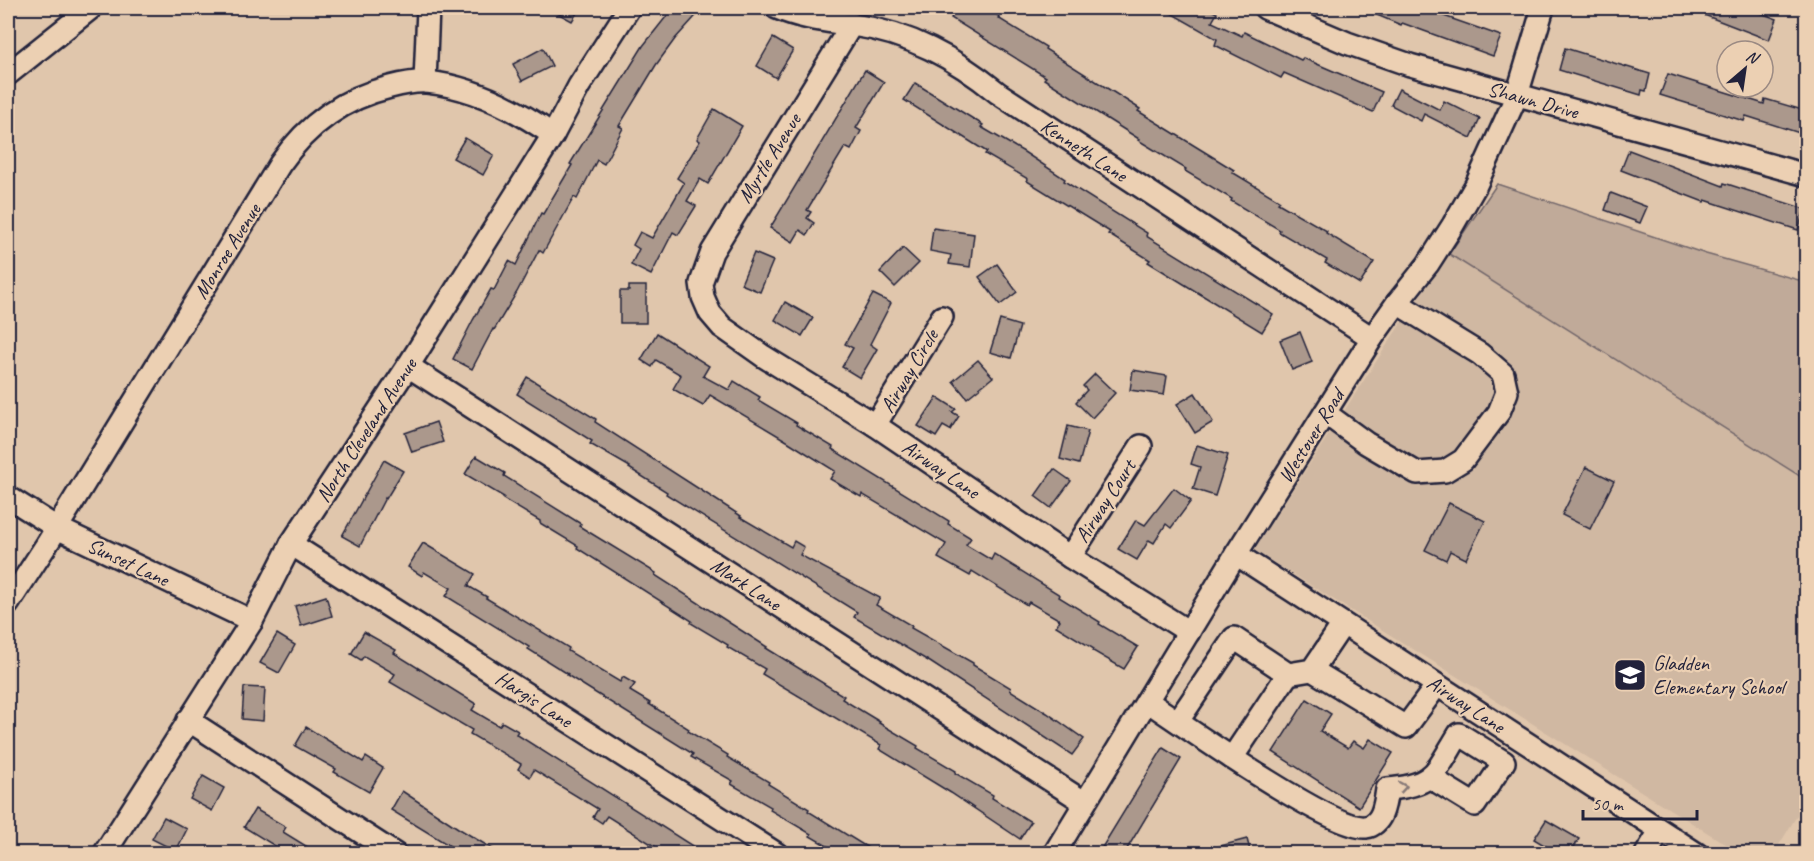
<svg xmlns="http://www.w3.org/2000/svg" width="1814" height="861" viewBox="0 0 1814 861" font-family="Caveat,sans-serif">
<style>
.built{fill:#d0b8a2}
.green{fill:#c0aa99;stroke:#71666a;stroke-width:1.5}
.building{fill:#ab988c;stroke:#22223b;stroke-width:1.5}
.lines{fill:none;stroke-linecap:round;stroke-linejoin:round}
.minor-casing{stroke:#22223b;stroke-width:26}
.minor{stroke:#ecd0b3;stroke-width:21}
.oneway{stroke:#877977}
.labels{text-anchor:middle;stroke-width:4.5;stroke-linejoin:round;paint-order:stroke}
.street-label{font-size:21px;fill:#22223b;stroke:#ecd0b3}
.poi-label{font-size:21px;fill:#22223b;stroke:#ecd0b3;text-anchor:start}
</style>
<rect width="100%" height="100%" fill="#e0c6ac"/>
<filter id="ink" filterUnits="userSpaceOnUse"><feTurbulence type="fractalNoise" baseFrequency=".0167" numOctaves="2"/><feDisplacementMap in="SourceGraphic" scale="12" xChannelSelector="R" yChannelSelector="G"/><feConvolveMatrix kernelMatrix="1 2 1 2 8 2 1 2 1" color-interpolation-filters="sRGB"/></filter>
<g filter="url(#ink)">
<polygon class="built" points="1449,254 1806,480 1806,801 1774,853 1740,853 1254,550 1394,334"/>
<polygon class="green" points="1497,184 1706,254 1806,282 1806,480 1449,254"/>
<g class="building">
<polygon points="548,8 580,8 572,21"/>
<polygon points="673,8 703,8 675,39 656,65 619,126 623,128 604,164 597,160 577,199 574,197 543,253 539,250 517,292 494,330 493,329 472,369 453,359 473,320 491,289 494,290 509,261 516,265 541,213 543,214 572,165 570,164 643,46"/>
<polygon points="957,8 984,8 999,16 998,18 1046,47 1045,49 1140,109 1138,111 1234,170 1232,172 1280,201 1278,203 1327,231 1326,233 1374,262 1360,284 1325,263 1327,260 1279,232 1280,230 1231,201 1232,199 1185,171 1186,169 1138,140 1139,139 1044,79 1046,77 951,18"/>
<polygon points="1162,8 1207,8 1217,13 1212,22 1242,36 1244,32 1301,60 1303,58 1382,92 1373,112 1284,73 1281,78 1215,45 1217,39"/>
<polygon points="1360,8 1421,8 1501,36 1493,56 1402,23 1401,25"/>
<polygon points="1686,8 1747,8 1777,19 1769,40"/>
<polygon points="773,38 793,50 776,78 757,66"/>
<polygon points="543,48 552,66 522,81 513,64"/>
<polygon points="1565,48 1650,74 1646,91 1642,90 1641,95 1559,70"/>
<polygon points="865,70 884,82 856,128 861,131 851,150 845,147 807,210 811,212 807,218 814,223 807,235 800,230 793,242 770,228"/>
<polygon points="1668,74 1764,104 1765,99 1806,111 1806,135 1746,116 1744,121 1660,95"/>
<polygon points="915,83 983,125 981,127 1024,152 1065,179 1064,181 1147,233 1146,236 1273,314 1262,332 1148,262 1150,260 1108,234 1110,232 1027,181 1028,179 985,154 987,152 904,100"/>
<polygon points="1399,89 1440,110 1444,101 1480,119 1471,138 1424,114 1421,121 1391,105"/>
<polygon points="714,109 742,126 708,184 700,179 687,201 696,206 678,235 673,232 651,275 631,265 639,249 633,245 640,232 652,238 684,183 677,178 700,141 697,139"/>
<polygon points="465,138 494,155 483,175 453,158"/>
<polygon points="1629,150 1723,186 1724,183 1805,209 1798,230 1705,200 1704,202 1621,170"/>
<polygon points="1611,193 1647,207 1640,223 1605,210"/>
<polygon points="933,228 974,234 970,267 949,264 951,255 930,251"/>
<polygon points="903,248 919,263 895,287 880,272"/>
<polygon points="754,253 773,261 760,292 741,284"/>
<polygon points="997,264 1017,292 1000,305 979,277"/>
<polygon points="629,286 646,286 646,323 620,323 620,291 629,291"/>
<polygon points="873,294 891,303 870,344 877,349 860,378 842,367 853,348 845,344"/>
<polygon points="785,302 813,318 802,336 775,320"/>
<polygon points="1000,320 1020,326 1011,358 990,352"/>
<polygon points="1300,332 1312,362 1292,370 1280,340"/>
<polygon points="657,333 709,366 703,376 729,390 734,381 760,397 758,400 797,423 796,425 833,447 832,449 949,521 948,524 971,538 966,545 991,560 994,554 1060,595 1059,597 1100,622 1099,624 1138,647 1124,669 1093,651 1094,649 1056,626 1060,620 1029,602 1027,605 972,571 970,576 938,558 946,544 862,494 861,497 830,479 835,471 787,441 710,395 703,406 673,389 681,375 656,360 652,367 641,360"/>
<polygon points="978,360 993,377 967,398 953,381"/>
<polygon points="1133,370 1167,376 1164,395 1130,390"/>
<polygon points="1095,374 1115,393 1092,418 1076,402 1087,390 1083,386"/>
<polygon points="527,377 596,419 595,422 741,516 740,517 791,547 794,541 804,547 800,555 880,598 876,605 912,626 911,628 973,663 973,665 1011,688 1010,690 1047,713 1084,739 1072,755 930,662 854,617 857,612 666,494 667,492 629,468 630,467 590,444 592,441 517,394"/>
<polygon points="1195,393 1213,422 1195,433 1177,404"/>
<polygon points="937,397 956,409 952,412 959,416 950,430 943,426 936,437 918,426"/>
<polygon points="436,422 443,442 412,452 405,433"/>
<polygon points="1068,426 1088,431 1079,464 1060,459"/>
<polygon points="1197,445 1228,455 1215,496 1193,489 1200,467 1191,464"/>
<polygon points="476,456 505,473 504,476 581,524 579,526 656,573 655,575 767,647 766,648 844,696 842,699 880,722 879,723 918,746 917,748 956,771 955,773 993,795 992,798 1031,822 1020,839 951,793 879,749 881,745 762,674 765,669 727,647 728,645 691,623 692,621 577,548 578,546 540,523 540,521 503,499 504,497 465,474"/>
<polygon points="384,460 403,471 386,499 385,498 360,546 342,536"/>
<polygon points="1586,467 1614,481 1590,529 1562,515"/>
<polygon points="1054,469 1071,481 1051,508 1035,496"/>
<polygon points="1174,488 1191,501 1171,528 1166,524 1154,543 1149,540 1137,560 1118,549 1136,520 1145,525"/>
<polygon points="1449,503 1485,521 1466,559 1450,551 1446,560 1425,550"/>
<polygon points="423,543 475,574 468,586 487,597 486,598 569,648 568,651 620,682 623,677 635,684 630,691 650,703 649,704 689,729 688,731 728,755 727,757 769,782 768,784 809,809 808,811 878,854 841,854 810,836 811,834 770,810 771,807 731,784 733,781 691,757 693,754 567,675 568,674 528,649 529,647 446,596 451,588 424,572 422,576 408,567"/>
<polygon points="326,596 332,616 301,626 295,606"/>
<polygon points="364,632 396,650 394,653 476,704 472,710 499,726 502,722 518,731 516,734 705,854 667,854 607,816 602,823 593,817 598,809 534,770 530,777 518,769 521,764 470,734 472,730 390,682 395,674 364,656 361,660 351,654"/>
<polygon points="277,634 295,645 279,673 260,663"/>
<polygon points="244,687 265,688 263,721 242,719"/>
<polygon points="1307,699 1331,714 1320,731 1348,748 1353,741 1364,748 1370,739 1393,753 1359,807 1273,752"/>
<polygon points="306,727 363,762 366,757 383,768 369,792 334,772 336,769 295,746"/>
<polygon points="1163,748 1181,759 1124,854 1098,854"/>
<polygon points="203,776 224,788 212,811 190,799"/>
<polygon points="402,791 458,828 501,854 463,854 391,810"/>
<polygon points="255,809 286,827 283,832 319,854 288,854 244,827"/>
<polygon points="164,817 187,829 176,851 152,839"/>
<polygon points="1546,820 1579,839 1570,854 1559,854 1534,839"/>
<polygon points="1247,839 1251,854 1209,854 1209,849"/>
</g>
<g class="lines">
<g class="minor-casing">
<g id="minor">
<path d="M777,8C802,19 827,21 853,25C909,33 955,58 998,93L1372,338"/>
<polyline points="1265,8 1347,43 1410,65 1806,175"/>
<polyline points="852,24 712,252 701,283 703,297 710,313 722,327 763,356 875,425 1070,557 1189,632"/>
<polyline points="8,74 91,8"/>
<polyline points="425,82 428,8"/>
<polyline points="408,366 1084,802"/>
<polyline points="1325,413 1366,443 1417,473 1445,471 1463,460 1499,412 1507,392 1503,374 1480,354 1397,303"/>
<polyline points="875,425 942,317"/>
<polyline points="8,497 57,528 252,621"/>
<polyline points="291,544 777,854"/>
<polyline points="1236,554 1697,854"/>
<polyline points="1070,557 1141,446"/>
<path d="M8,604L47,544L280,164C307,125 344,98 390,87C402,84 415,81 427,82C473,87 516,109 553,135"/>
<polyline points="1312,670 1406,727 1437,685"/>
<path d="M1147,701C1182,724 1332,831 1366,827C1383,824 1385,803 1387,789C1435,786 1436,771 1459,734L1504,762L1475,805L1431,778"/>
<polyline points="188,720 395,854"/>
<polyline points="1178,721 1234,638 1288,674 1312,670 1343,624"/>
<polyline points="1232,758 1288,674"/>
<polyline points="104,854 252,621 291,544 408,366 553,135 579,86 629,8"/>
<polyline points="1054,854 1236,554 1372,338 1397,303 1428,264 1453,225 1476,185 1517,95 1543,8"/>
<polyline points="1646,854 1660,831"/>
</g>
</g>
<use href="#minor" class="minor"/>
</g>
<defs><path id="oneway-chevron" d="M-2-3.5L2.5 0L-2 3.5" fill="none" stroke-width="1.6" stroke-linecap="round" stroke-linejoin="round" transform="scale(1.5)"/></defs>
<use class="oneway" href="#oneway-chevron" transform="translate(1403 787) rotate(-9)"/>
</g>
<defs>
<g id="school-square" transform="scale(1.725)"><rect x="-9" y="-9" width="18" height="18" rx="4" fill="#22223b" stroke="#ecd0b3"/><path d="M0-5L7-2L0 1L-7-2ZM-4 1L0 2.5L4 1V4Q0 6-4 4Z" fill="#fff"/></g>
</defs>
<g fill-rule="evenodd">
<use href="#school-square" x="1630" y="675"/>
</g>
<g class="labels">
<g class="street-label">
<text transform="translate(1533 100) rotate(15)" y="7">Shawn Drive</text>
<text transform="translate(1084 150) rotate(33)" y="7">Kenneth Lane</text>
<text transform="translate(769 158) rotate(-58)" y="7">Myrtle Avenue</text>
<text transform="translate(227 251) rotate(-58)" y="7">Monroe Avenue</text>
<text transform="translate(909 371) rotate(-59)" y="7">Airway Circle</text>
<text transform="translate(366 430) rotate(-57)" y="7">North Cleveland Avenue</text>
<text transform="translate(1311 436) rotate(-58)" y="7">Westover Road</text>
<text transform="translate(941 469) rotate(34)" y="7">Airway Lane</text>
<text transform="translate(1105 501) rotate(-57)" y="7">Airway Court</text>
<text transform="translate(128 562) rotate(25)" y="7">Sunset Lane</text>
<text transform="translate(746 584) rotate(33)" y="7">Mark Lane</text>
<text transform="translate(534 699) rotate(33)" y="7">Hargis Lane</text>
<text transform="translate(1466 704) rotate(33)" y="7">Airway Lane</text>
</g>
<g class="poi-label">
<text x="1653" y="670">Gladden<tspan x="1653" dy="24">Elementary School</tspan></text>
</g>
</g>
<rect width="1814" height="861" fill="none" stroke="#ecd0b3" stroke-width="30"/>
<rect x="15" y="15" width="1784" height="831" fill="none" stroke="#22223b" stroke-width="2" filter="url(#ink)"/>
<g transform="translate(1745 69) rotate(29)"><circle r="28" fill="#ecd0b3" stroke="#9b8a83" stroke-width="1.5"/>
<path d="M0-4.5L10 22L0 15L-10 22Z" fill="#22223b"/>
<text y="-9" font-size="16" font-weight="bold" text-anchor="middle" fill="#22223b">N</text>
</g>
<path d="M1583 810v9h114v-9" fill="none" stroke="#22223b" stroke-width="3"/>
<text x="1592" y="810" font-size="18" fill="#22223b" stroke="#ecd0b3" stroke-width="4.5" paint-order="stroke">50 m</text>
</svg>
